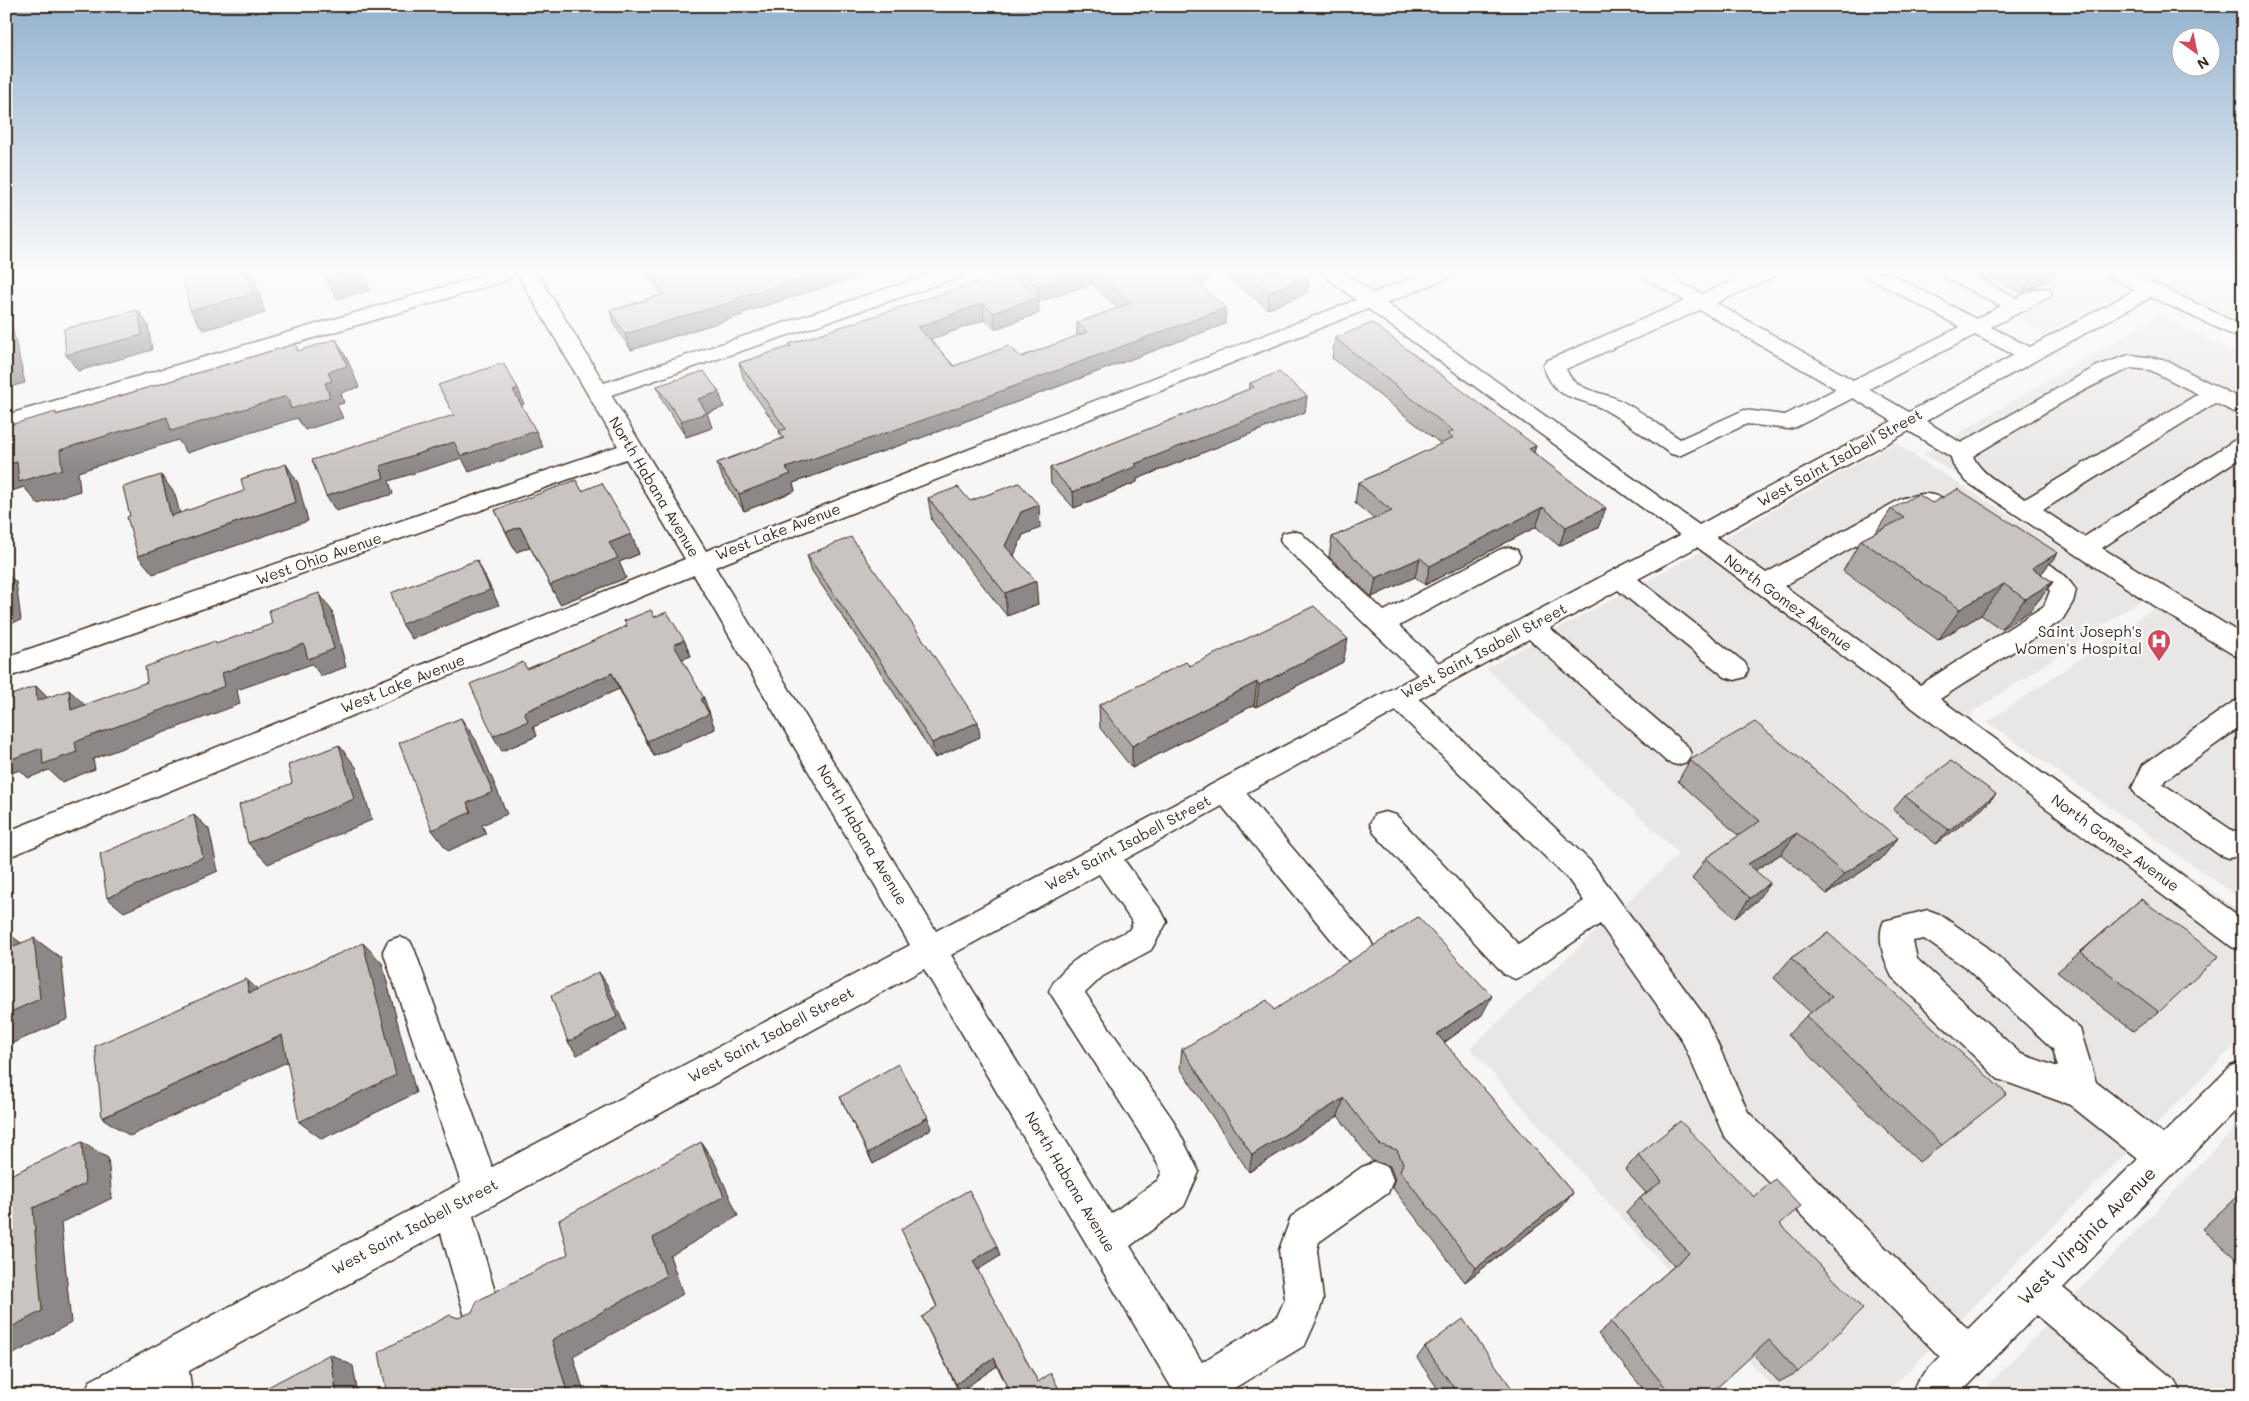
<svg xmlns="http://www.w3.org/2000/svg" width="2249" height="1401" viewBox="0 0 2249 1401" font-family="Mali,sans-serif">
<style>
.built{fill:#e9e7e6}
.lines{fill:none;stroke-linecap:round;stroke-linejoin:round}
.minor-casing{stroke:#3b2a1e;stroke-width:3}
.minor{fill:#fff;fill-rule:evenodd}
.wall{fill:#ada8a6;stroke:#3b2a1e;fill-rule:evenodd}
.shaded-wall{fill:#8d8887;stroke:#3b2a1e}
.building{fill:#c9c3c1;stroke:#3b2a1e}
.labels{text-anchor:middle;stroke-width:4.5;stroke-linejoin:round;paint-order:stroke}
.street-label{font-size:15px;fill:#3b2a1e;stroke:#fff}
.poi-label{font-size:15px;fill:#3b2a1e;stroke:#fff;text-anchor:end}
.near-street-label{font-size:18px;fill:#3b2a1e;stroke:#fff}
</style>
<rect width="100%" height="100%" fill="#f7f6f6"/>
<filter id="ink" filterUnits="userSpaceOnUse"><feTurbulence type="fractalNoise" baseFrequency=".02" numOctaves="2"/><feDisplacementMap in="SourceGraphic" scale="10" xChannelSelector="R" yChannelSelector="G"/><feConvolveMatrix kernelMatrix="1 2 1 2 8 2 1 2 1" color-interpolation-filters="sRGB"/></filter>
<g filter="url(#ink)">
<g class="built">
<polygon points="1930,273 2102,273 2131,287 2045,333"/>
<polygon points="2129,273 2224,273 2243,282 2243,327"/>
<polygon points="2159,315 2243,356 2243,900 1987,722 2165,601 1923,454"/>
<polygon points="1896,442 1916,457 2144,598 1973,712 1971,717 1979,728 2243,913 2243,921 1720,540"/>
<polygon points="1701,551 2243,953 2243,1037 1884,1395 1780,1395 1470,1048 1679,854 1486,668"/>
<polygon points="2243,1120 2243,1395 1979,1395"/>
</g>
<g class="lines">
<g class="minor-casing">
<g id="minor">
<polygon points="491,273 515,273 506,281 6,429 6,415"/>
<path d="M517,273H537L604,383L933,273H963L960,277L611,395L706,551L1356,300L1321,273H1344L1373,293L1425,273H1453L1450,277L1386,303L1699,525L1892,421L1853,398L1796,427L1788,429L1747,424L1679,456L1671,454C1649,440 1626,421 1603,409C1575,395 1556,402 1543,366L1546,361L1685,301L1648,280L1645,276L1647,273H1670L1668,275L1702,294L1750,273H1777L1774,277L1716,303L1853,380L1960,327L1867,277L1864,273H1889L1976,319L2001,306L1945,277L1942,273H1968L2017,298C2028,293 2037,286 2049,289L2052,293L2049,297L1991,327L2030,347L2135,290L2109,277L2106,273H2132L2243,326V340L2151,297L1926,421L1961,443L2097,366L2129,355L2163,359L2243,400V416L2215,403L2043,510L2084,537L2235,440L2243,438V456L2102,548L2243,635V658L2234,655L2157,608L1967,482L1953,465L1951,457L1909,431L1716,537L1766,573L1901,499C1908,497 1916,494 1924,494C1942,494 1969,508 1978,523L1975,529C1952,535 1940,509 1917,511L1784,586L1920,685L2044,606L2050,591L2047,587L2003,559L2000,553L2003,547C2024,541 2065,572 2076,590L2073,602L2062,620L1940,699L2243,919V951L2232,947L1697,547L1638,579L1745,663L1748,670L1745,677L1735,680L1725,677L1618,590L1550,628L1687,746L1691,754L1687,762L1677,765L1667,762L1529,639L1419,699L1590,861L1706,1018L1748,1112L1968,1329L2138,1159L2070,1105L1998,1079L1892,977C1884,961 1876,937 1884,921L1928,910L1939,914L1987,947L2080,1029L2096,1082L2163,1134L2231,1066L2243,1062V1103L2063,1288L2176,1381L2182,1395H2131L2036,1315L1959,1395H1911L1917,1381L1940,1357L1724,1136L1682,1040L1600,924L1526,974L1515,979L1504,974L1374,833L1370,824L1374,815L1385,812L1396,815L1518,944L1584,901L1568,879L1396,711L1246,793L1370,940L1375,950L1370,960L1359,964L1348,960L1222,806L1124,860L1162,912L1167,922L1151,950L1103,976L1085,993L1173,1120L1199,1172L1184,1206L1130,1246L1202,1362L1277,1317L1285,1299L1279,1250L1291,1217L1362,1167L1375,1162L1388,1167L1393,1180L1388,1193L1319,1242L1317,1250L1323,1299L1318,1316L1305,1345L1223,1395H1176L924,969L473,1216L501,1313L496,1327L482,1332L468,1327L441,1233L189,1371L192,1395H152L151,1391L145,1395H84L90,1381L461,1183L383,951L388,941L399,937L410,941L415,951L492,1167L910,945L694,575L6,858V832L685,559L626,459L6,678V657L618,446ZM1368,309L1680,535L1439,663L1399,626L1517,562L1520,556L1517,550L1508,547L1499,550L1384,611L1301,533L1292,531L1283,533L1280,539L1283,545L1418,675L936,931L715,567ZM1700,310L1836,389L1785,415L1744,410L1680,439C1660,426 1639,409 1617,399C1599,391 1574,391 1566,369ZM1975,335L2014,355L1909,412L1869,389ZM2131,368L2150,370L2198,394L2025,499C2008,487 1981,476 1973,456C2025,425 2076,391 2131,368ZM1099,874L1133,923L1129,930C1100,945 1063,960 1049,991L1147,1144L1162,1172L1158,1180L1111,1214L951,955ZM1924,939L1965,967L2053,1049L2058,1067L2021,1054L1917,959L1913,941Z"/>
<polygon points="2243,699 2243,725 2165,780 2163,784 2233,831 2243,829 2243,855 2229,858 2218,854 2137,796 2132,788 2143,765 2233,702"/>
</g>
</g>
<use href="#minor" class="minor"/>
</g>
<g class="wall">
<polygon points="646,273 869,273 742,313 742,315 631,350 615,326 610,311 661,295"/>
<path d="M1017,273H1213L1202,286L1225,324L926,436L793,483L795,491L744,511L723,479L717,463L781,439L779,431H780L744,380L739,363L790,347L789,344L979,287L1018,279ZM1091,284L1118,308L1077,323V336L1021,357L954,366L930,339L984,320L995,329L1039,313L1038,302Z"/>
<polygon points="1221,273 1303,273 1309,277 1307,293 1268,309"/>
<polygon points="1973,273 2053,273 2050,279 2022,293 1992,278 1987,281"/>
<polygon points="1335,338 1536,446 1534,452 1598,528 1559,546 1536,527 1425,585 1415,577 1372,597 1329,557 1332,537 1374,519 1355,503 1358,483 1441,444 1332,358"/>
<polygon points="1250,383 1307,396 1305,412 1137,479 1137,482 1074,508 1051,483 1050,468 1249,389"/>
<polygon points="657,386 724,407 707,413 712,428 686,437 663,402"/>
<polygon points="582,491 631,534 639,554 619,562 626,578 560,604 530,547 516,552 495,510"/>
<polygon points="928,498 970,501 1040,528 1023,535 1014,555 1038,604 1007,616 932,521"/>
<polygon points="1932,503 2058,553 2041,574 2053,582 2029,612 2001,629 1981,615 1938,640 1843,571 1861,540 1876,532 1891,509"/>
<polygon points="807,555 980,737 935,758 889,685 812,571"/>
<polygon points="654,617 684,640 691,656 682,659 710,713 709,714 715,729 654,756 619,689 533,727 537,736 502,751 527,669 573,650 627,626 624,621"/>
<polygon points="1343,662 1256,707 1254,705 1132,768 1100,728 1099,705 1190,666"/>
<polygon points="1690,760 1898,838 1881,859 1827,894 1781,854 1755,870 1755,903 1735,918 1692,879 1706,858 1739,836 1678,781"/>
<polygon points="1996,794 1982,809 1936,844 1893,810 1905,796"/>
<polygon points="2141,899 2159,1012 2133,1031 2057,972 2117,920"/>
<polygon points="1828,933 1942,1145 1919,1162 1788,1035 1806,1016 1811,1013 1774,978 1791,958"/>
<polygon points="1274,1010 1482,1015 1444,1043 1573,1193 1560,1209 1465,1282 1392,1187 1395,1179 1390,1166 1372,1161 1338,1116 1249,1172 1180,1068 1182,1049"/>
<polygon points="840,1097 931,1129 873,1164"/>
<polygon points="1638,1155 1780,1224 1798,1372 1779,1382 1753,1354 1709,1395 1648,1395 1598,1334 1674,1266 1626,1213 1640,1198 1646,1193 1625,1170"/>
<polygon points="2243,1194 2243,1265 2202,1229 2235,1198"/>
<polygon points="906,1239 1000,1256 977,1270 1038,1382 1062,1395 1011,1395 997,1366 959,1392 922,1317 937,1307"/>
<polygon points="1425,1347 1502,1395 1442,1395 1417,1358"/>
</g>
<g class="shaded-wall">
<polygon points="247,273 253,273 265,313 203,330 190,310"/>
<polygon points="362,273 364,273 370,290 337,299 328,283"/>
<polygon points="818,273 869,273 742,313 742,315 631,350 625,334 737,298"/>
<polygon points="1076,273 1091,273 1091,284 1038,302 1037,286"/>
<polygon points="1200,273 1213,273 1194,296 1195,280"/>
<polygon points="1992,273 1995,273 1992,278 1987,281"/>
<polygon points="2034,273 2053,273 2050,279 2022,293"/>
<polygon points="1309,277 1307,293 1268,309 1269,292"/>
<polygon points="1038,297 1039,313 995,329 993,313"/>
<polygon points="6,299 25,383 6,388"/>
<polygon points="983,303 984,320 921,343 918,327"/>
<polygon points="1226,308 1225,324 926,436 793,483 795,491 744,511 739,494 786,468"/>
<polygon points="138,310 148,325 152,350 78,371 66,355"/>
<polygon points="336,339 348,361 359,387 341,393 344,403 337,405 343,418 305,430 297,418 187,453 178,440 78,472 80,491 38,504 24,487 6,493 6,465 60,450 167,417 325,383"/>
<polygon points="518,388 524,404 520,406 513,390"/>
<polygon points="719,392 724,407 707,413 712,428 686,437 681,421 698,399"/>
<polygon points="1307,396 1305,412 1137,479 1137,482 1074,508 1073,492 1135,464"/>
<polygon points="536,431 543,447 469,472 462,458 389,481 393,494 336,511 326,496 380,466 454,442"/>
<polygon points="1536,446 1529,466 1529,449"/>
<polygon points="286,464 298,483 308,521 153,574 138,556 296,502"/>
<polygon points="161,475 175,494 185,535 171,516"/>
<polygon points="1039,505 1040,528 1023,535 1008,569 1005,546 1021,512"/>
<polygon points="1543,507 1536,527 1425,585 1430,566"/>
<polygon points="1606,508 1598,528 1559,546 1566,527"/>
<polygon points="520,527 530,547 516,552 506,532"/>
<polygon points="631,534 639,554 619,562 626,578 560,604 550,585 609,543"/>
<polygon points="2058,553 2034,583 2032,568"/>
<polygon points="1420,558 1415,577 1372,597 1376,578"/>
<polygon points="477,560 485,576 499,605 412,639 402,624"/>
<polygon points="6,572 16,582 21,620 6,625"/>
<polygon points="1036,581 1038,604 1007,616 1005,593"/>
<polygon points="2053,582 2029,612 2001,629 2025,599"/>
<polygon points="2004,584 1981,615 1938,640 1960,609"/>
<polygon points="319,593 332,611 346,667 321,676 312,664 237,690 240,704 93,759 95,769 62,782 49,770 28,778 20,770 6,775 6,751 75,742 222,673"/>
<polygon points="1348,639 1343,662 1256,707 1259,685"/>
<polygon points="684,640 691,656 680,660 674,645"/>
<polygon points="612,673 619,689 533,727 537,736 502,751 493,736 524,712"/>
<polygon points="1257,682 1254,705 1132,768 1132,746"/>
<polygon points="36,686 54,704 37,701"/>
<polygon points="69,690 87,707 71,710"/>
<polygon points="704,698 715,729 654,756 647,741 701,699"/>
<polygon points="461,718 476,740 507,814 482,825 486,834 448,851 432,830 467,803"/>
<polygon points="978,722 980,737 935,758 932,743"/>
<polygon points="339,745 356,767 372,820 268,864 248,843"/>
<polygon points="1996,794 1982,809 1936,844 1949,830"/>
<polygon points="194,815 209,829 218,871 124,912 107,898"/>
<polygon points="1797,833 1781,854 1734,884 1748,864"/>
<polygon points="1898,838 1881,859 1827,894 1844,874"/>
<polygon points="1770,883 1755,903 1735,918 1750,898"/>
<polygon points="6,932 31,950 6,952"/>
<polygon points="34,938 61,958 68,1019 6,1046 6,1014"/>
<polygon points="363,943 382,963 416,1093 322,1139 299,1122"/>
<polygon points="599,972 608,986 626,1030 577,1055 568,1042"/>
<polygon points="246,979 268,998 249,993"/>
<polygon points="1492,996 1482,1015 1429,1053 1437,1034"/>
<polygon points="282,1035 304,1054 130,1136 102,1118"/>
<polygon points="1344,1098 1338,1116 1249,1172 1252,1155"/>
<polygon points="928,1117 931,1129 873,1164 868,1153"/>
<polygon points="82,1142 108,1158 112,1198 61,1223 71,1323 6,1358 6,1330 33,1208"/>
<polygon points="701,1142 715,1163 738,1216 670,1256 683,1294 573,1356 585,1395 568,1395 552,1340 653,1238"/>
<polygon points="1573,1193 1560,1209 1465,1282 1476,1268"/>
<polygon points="997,1246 1000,1256 976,1271 973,1261"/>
<polygon points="330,1354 353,1366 358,1395 337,1395"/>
<polygon points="994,1358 997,1366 959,1392 956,1384"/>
</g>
<g class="building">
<polygon points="182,273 247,273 253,294 190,310"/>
<polygon points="325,273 362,273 362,274 328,283"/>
<polygon points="651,273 818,273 737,298 738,300 625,334 610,311 665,294"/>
<polygon points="1023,273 1076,273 1037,286"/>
<polygon points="1096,273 1200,273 1195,280 1226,308 923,420 786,468 791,474 739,494 717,463 784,438 779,431 786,429 739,363 791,346 789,344 977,282 979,287 1013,275 1038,297 993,313 983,303 918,327 954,366 1009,346 1021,357 1087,332 1077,323 1131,303"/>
<polygon points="1244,273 1303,273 1309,277 1269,292"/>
<polygon points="138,310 142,335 66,355 64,329"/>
<polygon points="1372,323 1536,446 1529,449 1606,508 1566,527 1543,507 1430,566 1420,558 1376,578 1332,537 1392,511 1358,483 1453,438 1447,434 1453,431 1335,338"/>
<polygon points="336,339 347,366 328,372 332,381 325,383 330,397 291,409 287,396 171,431 167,417 60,450 62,469 19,482 17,462 6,465 6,426 56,412 56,415 295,344 298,351"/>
<polygon points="6,352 9,363 6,364"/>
<polygon points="503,363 518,388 513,390 536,431 461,456 454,442 380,466 384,478 326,496 312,460 454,415 438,385"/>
<polygon points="704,371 719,392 698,399 707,413 681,421 657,386"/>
<polygon points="1279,372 1307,396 1135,464 1137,466 1073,492 1050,468 1254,387 1250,383"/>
<polygon points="286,464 296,502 138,556 127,517 130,516 123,487 161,475 171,516 244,491 241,479"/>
<polygon points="576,480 582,491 602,483 631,534 609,543 618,558 550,585 520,527 506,532 495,510"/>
<polygon points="1019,483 1039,505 1021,512 1005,546 1036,581 1005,593 928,498 958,487 970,501"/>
<polygon points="1958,489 2058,553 2032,568 2053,582 2025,599 2004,584 1960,609 1861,540 1904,518 1891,509 1918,494 1932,503"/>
<polygon points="851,537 922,638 978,722 932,743 886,670 807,555"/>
<polygon points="477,560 490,590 402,624 391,593"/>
<polygon points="319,593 334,649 308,659 304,644 222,673 225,686 75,742 77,752 43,764 42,748 9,760 8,750 6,751 6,697 36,686 37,701 69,690 71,710 147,682 145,667 215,641 216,644 272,624 269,610"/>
<polygon points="1314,606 1348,639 1259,685 1257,682 1132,746 1099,705 1186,662 1190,666"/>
<polygon points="651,610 654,617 667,612 684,640 674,645 704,698 701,699 709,714 647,741 612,673 524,712 528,721 493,736 470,684 523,662 527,669 573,650 627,626 624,621"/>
<polygon points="461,718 493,792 467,803 471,812 432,830 399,743"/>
<polygon points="1755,722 1898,838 1844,874 1797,833 1748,864 1770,883 1750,898 1706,858 1760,821 1690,760"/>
<polygon points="339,745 354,799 248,843 239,805 292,783 288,765"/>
<polygon points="1951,761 1996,794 1949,830 1905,796"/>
<polygon points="194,815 203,857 107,898 100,854"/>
<polygon points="2141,899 2219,956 2159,1012 2081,952"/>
<polygon points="1418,917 1492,996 1437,1034 1573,1193 1476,1268 1400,1171 1403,1163 1397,1150 1379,1144 1344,1098 1252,1155 1182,1049 1267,1000 1274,1010"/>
<polygon points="1828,933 2007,1094 1942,1145 1806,1016 1832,997 1791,958"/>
<polygon points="34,938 40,999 6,1014 6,949"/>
<polygon points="363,943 396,1075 299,1122 282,1035 102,1118 95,1046 246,979 249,993"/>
<polygon points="599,972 617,1017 568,1042 551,996"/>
<polygon points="898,1064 928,1117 868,1153 840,1097"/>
<polygon points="1680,1121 1754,1197 1775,1179 1801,1206 1780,1224 1863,1309 1798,1372 1769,1340 1709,1395 1672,1395 1611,1322 1689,1253 1640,1198 1662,1181 1638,1155"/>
<polygon points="82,1142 85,1184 33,1208 42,1311 6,1330 6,1177"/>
<polygon points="701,1142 724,1196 653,1238 666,1276 552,1340 568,1395 387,1395 379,1352 450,1315 458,1318 472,1312 477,1301 568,1254 559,1220"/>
<polygon points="969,1190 997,1246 973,1261 1038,1382 1051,1373 1062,1395 1012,1395 994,1358 956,1384 922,1317 937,1306 901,1229"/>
<polygon points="1463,1319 1511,1387 1500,1395 1459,1395 1425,1347"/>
<polygon points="330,1354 337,1395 253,1395"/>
</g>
</g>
<linearGradient id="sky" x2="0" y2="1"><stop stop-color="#93b2cf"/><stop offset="0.58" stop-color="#fbfbfb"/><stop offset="1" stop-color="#fbfbfb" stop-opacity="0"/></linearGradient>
<rect width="2249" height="469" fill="url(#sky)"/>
<defs>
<g id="hospital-pin" transform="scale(1.25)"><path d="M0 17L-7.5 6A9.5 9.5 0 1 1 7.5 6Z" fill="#d1495b" stroke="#fff"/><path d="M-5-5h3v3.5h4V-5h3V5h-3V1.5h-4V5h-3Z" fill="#fff"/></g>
</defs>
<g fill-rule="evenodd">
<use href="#hospital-pin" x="2159" y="641"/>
</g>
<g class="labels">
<g class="street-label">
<text transform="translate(1840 458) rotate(-29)" y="5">West Saint Isabell Street</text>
<text transform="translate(654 487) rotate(59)" y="5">North Habana Avenue</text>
<text transform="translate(778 532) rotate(-21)" y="5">West Lake Avenue</text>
<text transform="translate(319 559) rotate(-19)" y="5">West Ohio Avenue</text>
<text transform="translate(1788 603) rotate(36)" y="5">North Gomez Avenue</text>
<text transform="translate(1484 651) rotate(-28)" y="5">West Saint Isabell Street</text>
<text transform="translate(403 684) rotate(-22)" y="5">West Lake Avenue</text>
<text transform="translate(862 835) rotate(59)" y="5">North Habana Avenue</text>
<text transform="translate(1128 843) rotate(-28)" y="5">West Saint Isabell Street</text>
<text transform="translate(2115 843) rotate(36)" y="5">North Gomez Avenue</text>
<text transform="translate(771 1035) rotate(-28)" y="5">West Saint Isabell Street</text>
<text transform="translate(1070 1182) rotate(59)" y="5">North Habana Avenue</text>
<text transform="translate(415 1227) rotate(-28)" y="5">West Saint Isabell Street</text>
</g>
<g class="poi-label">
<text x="2142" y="637">Saint Joseph's<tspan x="2142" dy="17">Women's Hospital</tspan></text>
</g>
<g class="near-street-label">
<text transform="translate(2087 1236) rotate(-45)" y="6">West Virginia Avenue</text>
</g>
</g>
<rect width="2249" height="1401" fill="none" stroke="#fff" stroke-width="25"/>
<rect x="12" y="12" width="2224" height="1376" fill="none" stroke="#3b2a1e" stroke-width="2" filter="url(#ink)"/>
<g transform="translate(2196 52) rotate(147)"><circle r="24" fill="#ffffff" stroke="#b1aaa5"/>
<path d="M0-4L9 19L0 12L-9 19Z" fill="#d1495b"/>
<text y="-8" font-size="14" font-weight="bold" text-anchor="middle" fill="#3b2a1e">N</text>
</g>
</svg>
